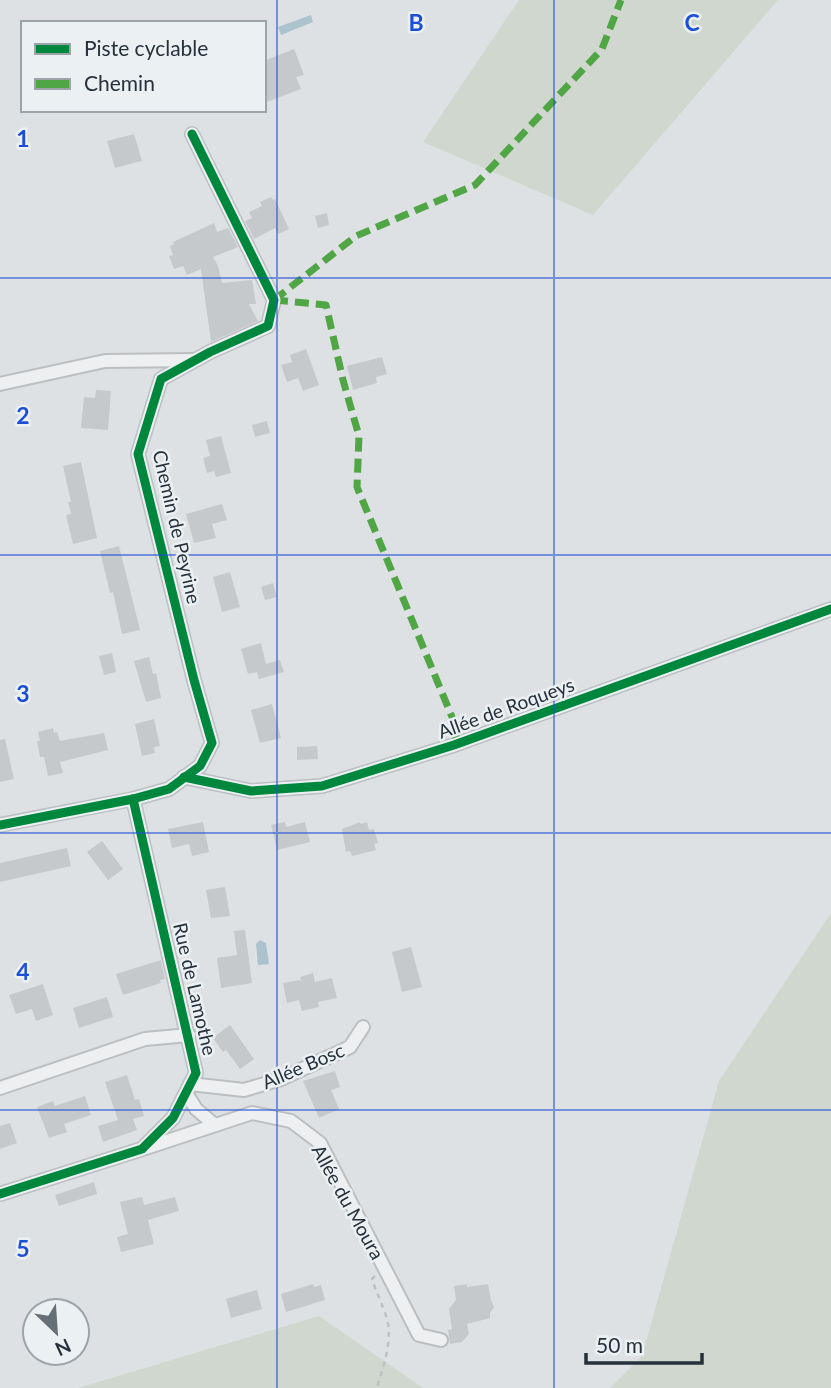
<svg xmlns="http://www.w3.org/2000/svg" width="831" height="1388" viewBox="0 0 831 1388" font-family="Lato,sans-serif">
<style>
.green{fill:#d0d7ce}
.water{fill:#acc2cd}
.building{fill:#c6c9cb}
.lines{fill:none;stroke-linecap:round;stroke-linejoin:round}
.minor-casing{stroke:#bcbfc1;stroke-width:16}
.path{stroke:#bdc1c3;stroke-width:2.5;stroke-dasharray:5 5;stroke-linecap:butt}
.minor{stroke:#edeff0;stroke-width:12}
.quiet{stroke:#50a545;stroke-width:7;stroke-dasharray:14 7;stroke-linecap:butt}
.cycleway-casing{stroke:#ebf0f3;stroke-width:13}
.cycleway{stroke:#00873e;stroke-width:9}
.grid{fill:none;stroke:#1d4ed8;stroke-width:2;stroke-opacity:0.55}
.labels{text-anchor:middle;stroke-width:5;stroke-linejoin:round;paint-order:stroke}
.street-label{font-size:19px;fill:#26313b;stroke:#ebf0f3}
.grid-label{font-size:23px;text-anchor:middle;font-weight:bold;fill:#1d4ed8;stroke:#ebf0f3;stroke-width:5;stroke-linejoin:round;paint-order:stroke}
</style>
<rect width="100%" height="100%" fill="#dee1e3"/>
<g class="green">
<polygon points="519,0 778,0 593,215 423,142"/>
<polygon points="831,913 831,1388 610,1388 642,1356 719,1081"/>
<polygon points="319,1316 423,1388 78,1388"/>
</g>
<g class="water">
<polygon points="311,15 313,22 281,35 278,27"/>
<polygon points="260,940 266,943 269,964 258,965 256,944"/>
</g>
<g class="building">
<polygon points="294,49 304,75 296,77 301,89 264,103 264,61"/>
<polygon points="134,134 142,161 115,168 107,141"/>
<polygon points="271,197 273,200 275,199 289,229 278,234 275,228 254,239 245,221 252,218 249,212 262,206 260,202"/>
<polygon points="327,213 329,225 318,228 315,216"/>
<polygon points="214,223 217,232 228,228 238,247 213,257 218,266 222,283 252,280 256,304 249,304 258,321 211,342 201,269 187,275 183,266 174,269 169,256 173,255 170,246 174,244 173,242"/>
<polygon points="306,349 319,385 303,391 298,378 287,382 281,365 292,362 290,355"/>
<polygon points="382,357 387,374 376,377 377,383 353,390 347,366"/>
<polygon points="96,390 111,391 108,430 81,428 84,397 95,398"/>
<polygon points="267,421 270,433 255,437 252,425"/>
<polygon points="221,436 231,473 216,477 214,471 207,473 203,458 210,456 206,440"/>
<polygon points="81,462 97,538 73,544 66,515 71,514 68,502 71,502 63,466"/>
<polygon points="222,504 227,520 212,524 216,538 194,543 186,514"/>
<polygon points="119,546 140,630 122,634 113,592 110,593 100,551"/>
<polygon points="230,572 240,607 222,612 213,577"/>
<polygon points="273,583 277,597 265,600 261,587"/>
<polygon points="261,643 266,664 280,660 284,672 259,679 257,672 248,674 241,649"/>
<polygon points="112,653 116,672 104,675 99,656"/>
<polygon points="149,657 153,674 156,673 161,698 146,702 134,661"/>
<polygon points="272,704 281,738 260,743 251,710"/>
<polygon points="154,719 160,746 154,747 155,753 142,756 135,724"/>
<polygon points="53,728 54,733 57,732 60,741 104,733 108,750 60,762 63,773 48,776 44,757 40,757 37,741 40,741 38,732"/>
<polygon points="5,739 14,779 0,782 0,740"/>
<polygon points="317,746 318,759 297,760 297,747"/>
<polygon points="203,822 209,852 192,856 189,844 172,848 168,829"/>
<polygon points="285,822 286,827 305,822 310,842 277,850 271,825"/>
<polygon points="360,822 361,824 367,822 369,830 374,829 378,843 374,844 376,850 352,856 350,851 346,852 342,829"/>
<polygon points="102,841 123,869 108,880 87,852"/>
<polygon points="67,848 71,866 0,882 0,863"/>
<polygon points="225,887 230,916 211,918 206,890"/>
<polygon points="245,930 252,983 221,988 217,958 237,955 234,931"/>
<polygon points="411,947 422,987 402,992 392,952"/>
<polygon points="161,960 165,979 160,980 161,983 123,995 116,974"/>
<polygon points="313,973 315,982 332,978 337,998 318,1002 319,1007 302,1011 299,1000 287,1003 283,983 301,980 300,977"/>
<polygon points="43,984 53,1015 36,1021 32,1009 16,1014 9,995"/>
<polygon points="107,997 113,1017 79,1028 73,1008"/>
<polygon points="230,1025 254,1059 240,1069 226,1050 223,1052 213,1038"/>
<polygon points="335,1071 340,1087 331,1090 339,1109 319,1118 303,1081"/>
<polygon points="127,1075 135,1100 139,1099 144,1116 133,1119 137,1130 103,1142 98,1126 118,1120 105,1082"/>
<polygon points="85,1096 91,1115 64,1124 67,1132 49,1138 37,1107 53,1101 55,1106"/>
<polygon points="10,1123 17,1143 0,1149 0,1126"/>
<polygon points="94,1182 97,1194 59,1206 55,1195"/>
<polygon points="142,1197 144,1205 175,1197 179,1211 148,1220 154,1244 121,1252 117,1237 128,1234 120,1202"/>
<polygon points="313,1284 314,1287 321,1285 325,1300 286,1312 281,1294"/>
<polygon points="467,1284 467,1287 488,1284 491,1300 494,1307 490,1313 490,1318 467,1324 469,1334 462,1342 450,1344 448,1330 452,1329 449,1309 456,1300 454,1286"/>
<polygon points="257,1290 262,1309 231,1318 226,1299"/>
</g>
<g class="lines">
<g class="minor-casing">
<g id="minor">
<polyline points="0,384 105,361 193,360"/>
<polyline points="184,777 251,791 322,786 454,745 831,609"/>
<polyline points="0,825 133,799 169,789 200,766 212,743 194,680 138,454 161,379 210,352 268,326 274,300 192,134"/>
<polyline points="190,1084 244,1090 281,1079 350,1047 363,1027"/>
<polyline points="0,1088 145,1039 189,1035"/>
<polyline points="186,1093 196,1109 215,1125"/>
<polyline points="146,1148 252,1113 291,1121 320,1143 419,1335 441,1340"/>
<polyline points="0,1194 142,1149 173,1118 196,1073 133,799"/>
</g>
</g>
<path class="path" d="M375,1276L372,1279C376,1292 382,1303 386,1316C394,1339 383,1366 377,1388"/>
<use href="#minor" class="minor"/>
<g class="quiet">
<polyline points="274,300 326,305 343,380 359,436 357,487 457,729 454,745"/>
<polyline points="274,300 356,236 475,185 602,49 621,0"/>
</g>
<g class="cycleway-casing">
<g id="cycleway">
<polyline points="184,777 251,791 322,786 454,745 831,609"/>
<polyline points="0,825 133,799 169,789 200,766 212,743 194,680 138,454 161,379 210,352 268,326 274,300 192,134"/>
<polyline points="0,1194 142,1149 173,1118 196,1073 133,799"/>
</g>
</g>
<use href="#cycleway" class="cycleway"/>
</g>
<path class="grid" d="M277,0V1388M554,0V1388M0,278H831M0,555H831M0,833H831M0,1110H831"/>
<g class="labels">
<g class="street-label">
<text transform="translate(177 527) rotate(77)" y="7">Chemin de Peyrine</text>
<text transform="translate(506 708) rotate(-20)" y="7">Allée de Roqueys</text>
<text transform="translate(195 989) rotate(77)" y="7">Rue de Lamothe</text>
<text transform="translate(303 1066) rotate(-23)" y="7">Allée Bosc</text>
<text transform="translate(348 1202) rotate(61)" y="7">Allée du Moura</text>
</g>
</g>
<g class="grid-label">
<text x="416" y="31">B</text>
<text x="692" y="31">C</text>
<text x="23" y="147">1</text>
<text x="23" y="424">2</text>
<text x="23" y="702">3</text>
<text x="23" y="980">4</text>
<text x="23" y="1257">5</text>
</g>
<rect x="21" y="21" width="245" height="91" fill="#ebf0f3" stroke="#9ca4a9" stroke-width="2"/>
<rect x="35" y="44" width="35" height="10" fill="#00873e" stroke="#9ca4a9" stroke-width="2"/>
<text x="84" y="56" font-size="21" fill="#26313b">Piste cyclable</text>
<rect x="35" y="79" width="35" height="10" fill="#50a545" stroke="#9ca4a9" stroke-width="2"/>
<text x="84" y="91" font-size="21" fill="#26313b">Chemin</text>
<g transform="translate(56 1332) rotate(155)"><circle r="33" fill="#ebf0f3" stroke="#9ca4a9" stroke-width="2"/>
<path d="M0-5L12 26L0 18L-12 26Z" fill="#666f76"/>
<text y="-10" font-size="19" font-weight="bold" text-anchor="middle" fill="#26313b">N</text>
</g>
<path d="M586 1353v10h116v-10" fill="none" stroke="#26313b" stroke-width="3.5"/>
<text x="596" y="1353" font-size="21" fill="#26313b" stroke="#ebf0f3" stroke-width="5" paint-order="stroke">50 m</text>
</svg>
